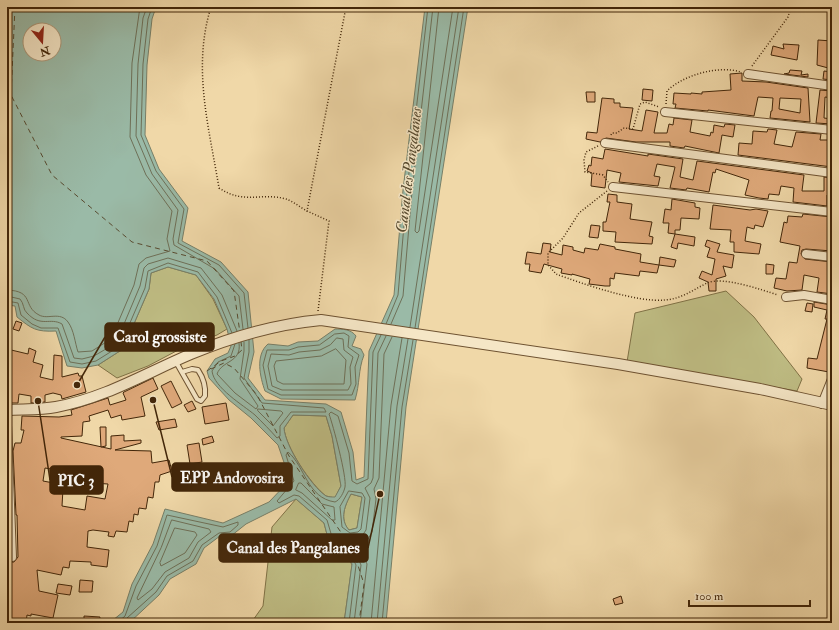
<svg xmlns="http://www.w3.org/2000/svg" width="839" height="630" viewBox="0 0 839 630" font-family="'IM FELL Double Pica',serif">
<style>
.green{fill:#bfbd84;stroke:#807246}
.water{fill:#9abaa7;stroke:#777f68;fill-rule:evenodd}
.lines{fill:none;stroke-linecap:round;stroke-linejoin:round}
.shore{stroke:#6e7058;stroke-width:1}
.ferry{stroke:#584b30;stroke-width:1;stroke-dasharray:5 4;stroke-linecap:butt}
.building{fill:#dfa97a;stroke:#422609;fill-rule:evenodd}
.service-casing{stroke:#6e5231;stroke-width:6}
.minor-casing{stroke:#6e5231;stroke-width:10}
.tertiary-casing{stroke:#6e5231;stroke-width:12}
.path{stroke:#422609;stroke-width:1.5;stroke-dasharray:1 2;stroke-linecap:butt}
.service{stroke:#f5e6c6;stroke-width:4}
.minor{stroke:#f5e6c6;stroke-width:8}
.tertiary{stroke:#f5e6c6;stroke-width:10}
.labels{text-anchor:middle;stroke-width:3;stroke-linejoin:round;paint-order:stroke}
.water-label{font-size:16px;font-style:italic;fill:#584b30;stroke:#f5e6c6}
.leader{fill:none;stroke:#422609;stroke-width:1.5}
.callout-dot{fill:#422609;stroke:#f5e6c6;stroke-width:1.5}
.callout{fill:#422609;stroke:#422609;stroke-width:1.5}
.callout-label{font-size:16px;text-anchor:middle;font-weight:bold;fill:#fff}
</style>
<rect width="100%" height="100%" fill="#f0d8a8"/>
<filter id="stains"><feTurbulence type="fractalNoise" baseFrequency=".005" numOctaves="4"/><feColorMatrix values="0 0 0 0 .2 0 0 0 0 .09 0 0 0 0 .02 0 0 0 .5 -.17"/></filter>
<radialGradient id="worn" r=".72"><stop offset=".6" stop-color="#630" stop-opacity="0"/><stop offset="1" stop-color="#630" stop-opacity=".3"/></radialGradient>
<g class="green">
<polygon points="168,267 196,275 213,299 227,329 217,335 182,348 148,366 117,378 98,365 123,349 149,289 151,273"/>
<polygon points="726,291 754,317 802,379 797,391 627,362 635,313"/>
<path d="M293,415L326,416L332,436L341,486L335,498C332,497 329,497 326,496C311,485 285,446 284,428Z"/>
<path d="M351,494L362,497L357,528L349,530C339,519 345,505 351,494Z"/>
<polygon points="296,499 324,523 329,542 340,541 352,565 344,623 251,623 263,606 272,527"/>
</g>
<g class="water">
<path d="M7,7H156L152,19L147,65L145,135L159,169L188,208L182,241L221,262L248,292L254,352L248,378L265,400L326,404L341,412L353,452L356,480L364,477L369,351L394,295L403,190L425,7H468L406,407L386,623H344L352,564L340,541L329,542L324,523L296,499L246,524L231,536H220L204,548L196,564L170,579L159,595L129,623H113V620L123,612L132,584L153,544L165,509L223,523L269,502L290,480L278,445L251,418L229,400L209,378L207,371L215,359L228,353L231,346L227,329L214,299L196,275L168,267L151,273L149,289L123,349L98,365L82,368L67,366L56,331C36,332 32,329 17,317L15,306L7,305ZM30,30H54V54H30ZM293,415L326,416L332,436L341,486L335,497C332,497 329,497 326,496C311,486 285,446 284,428ZM351,494L362,497L357,528L349,530C339,519 345,505 351,494Z"/>
<path d="M335,329C342,329 351,329 356,336L352,346L361,349L364,355C358,370 360,384 355,400L281,399L265,391C260,377 255,355 268,344L288,346L298,342L318,341Z"/>
</g>
<g class="lines">
<g class="shore">
<polyline points="147,7 143,18 138,64 136,136 152,174 178,210 173,239 174,245 215,269 239,296 243,329"/>
<polyline points="152,7 148,19 143,64 141,135 156,171 184,209 178,243 219,265 244,293 248,328"/>
<polyline points="439,7 415,231 417,233 419,231 453,7"/>
<path d="M7,290C35,291 22,306 39,315C48,320 60,311 68,322C74,330 75,343 78,352L92,351L111,339L134,285L139,264L146,258L170,251L167,239L172,211L146,175L130,137L132,63L140,7"/>
<path d="M7,296L20,299C24,303 23,310 27,313C41,328 50,317 62,324L74,358L82,359L94,356L116,343L140,286L144,268L148,264L168,258L201,268L222,295L237,331"/>
<polyline points="7,301 18,303 21,315 32,324 41,328 58,328 70,362 82,364 96,361 120,346 145,288 148,271 168,263 198,272 217,297 232,333"/>
<polyline points="386,324 398,295 407,190 428,7"/>
<polyline points="391,324 403,296 412,191 433,7"/>
<polyline points="410,327 459,7"/>
<polyline points="415,328 464,7"/>
<polygon points="335,334 344,333 349,336 348,347 359,355 355,367 356,384 352,395 281,395 268,389 263,365 267,350 289,350 298,347 319,345"/>
<polygon points="337,338 343,339 344,350 353,357 350,367 351,384 348,390 282,390 272,386 268,366 271,354 289,355 299,352 320,350 330,345"/>
<path d="M239,343C242,363 222,360 217,374L235,393L256,409L258,406L240,379L244,351V342"/>
<path d="M235,344L231,356L218,362L212,371C214,388 243,405 255,415C263,423 270,430 277,438L280,436V426L291,412H326L324,408L262,403L244,378L249,352V340"/>
<polygon points="336,349 346,360 344,384 283,384 277,381 274,366 276,361 321,356"/>
<polygon points="258,409 281,411 283,413 273,426 258,411"/>
<polygon points="299,483 301,483 322,504 334,507 335,520 332,520 302,493 296,490"/>
<polygon points="349,491 362,493 365,498 361,529 358,532 350,533 342,527 340,507"/>
<polygon points="172,520 209,529 211,532 198,542 189,558 165,572 152,589 138,600 137,598 161,548"/>
<polygon points="175,528 195,532 197,535 185,553 161,566 160,563"/>
<polyline points="117,623 125,616 136,586 157,546 167,515 223,527 238,522 238,525 230,532 219,533 202,545 193,561 167,576 156,592 127,618 126,623"/>
<path d="M349,623L356,565L343,539L340,537H332L327,520L299,496L294,495L279,503L277,501L294,481L286,455L288,452C305,466 307,498 335,502C340,500 344,492 345,487C347,477 333,425 329,414L331,412L338,416L349,453L352,481L357,484L368,479L373,352L381,335"/>
<polyline points="354,623 361,565 350,540 362,536 366,530 370,498 365,488 371,483 373,478 378,353 386,336"/>
<polyline points="360,623 367,564 359,545 368,539 372,532 376,499 374,489 379,478 384,354 392,337"/>
<polyline points="371,623 391,405 402,338"/>
<polyline points="377,623 397,406 408,339"/>
<polyline points="382,623 402,407 413,340"/>
</g>
<g class="ferry">
<polyline points="15,7 11,95 52,175 132,242 207,261 234,291 240,333"/>
<polyline points="211,369 224,363 234,368 257,395 289,456 353,550 364,584 359,623"/>
<polyline points="207,371 221,361 235,356 242,350 241,342"/>
</g>
</g>
<g class="building">
<polygon points="818,40 832,41 832,69 817,65"/>
<polygon points="783,44 799,45 797,60 771,55 773,46 784,49"/>
<polygon points="790,70 802,71 801,75 808,74 808,77 784,74 789,73"/>
<polygon points="824,71 832,72 832,80 823,79"/>
<path d="M742,73V81L766,82L808,88L810,122L770,118L771,111H772L773,98L758,97L754,116L708,110V111L675,108L676,104H673L674,93L691,94V93L702,94V92L731,90L730,74ZM780,98L801,99L800,113L779,109Z"/>
<polygon points="643,89 653,90 652,101 642,100"/>
<polygon points="820,90 832,91 832,98 825,97 824,118 832,119 832,124 816,123"/>
<polygon points="586,92 595,92 595,102 587,102"/>
<polygon points="602,98 614,99 614,103 620,103 620,107 633,108 629,129 642,131 646,110 658,112 654,133 667,133 669,124 673,125 674,118 692,120 690,132 710,136 711,132 713,133 714,125 724,127 725,124 735,125 733,137 722,135 719,153 685,146 684,148 670,146 670,142 636,142 606,138 600,142 586,139 587,132 597,133"/>
<polygon points="768,129 777,130 774,144 792,147 796,132 821,134 820,140 830,140 829,152 832,153 832,167 738,155 739,143 752,144 753,131 767,132"/>
<polygon points="605,149 648,156 648,154 683,159 680,177 693,180 697,161 804,175 802,191 824,191 824,177 832,178 832,195 827,195 827,206 793,202 794,188 781,186 779,195 769,194 768,199 759,198 745,195 749,180 716,169 715,173 713,172 709,192 687,188 686,190 670,188 675,167 657,164 654,176 660,177 658,186 619,182 621,173 607,170 605,188 591,186 592,173 587,171 589,165 591,166 592,157 603,159"/>
<polygon points="608,194 617,195 617,202 632,204 630,219 652,222 649,236 653,237 652,244 615,242 616,232 603,231 603,222 606,222 610,202 607,202"/>
<polygon points="672,199 695,203 695,207 700,208 699,219 681,218 680,230 675,230 675,234 668,233 669,223 663,223 665,209 671,210"/>
<polygon points="713,205 750,210 756,209 768,211 763,227 755,225 754,229 747,227 745,241 761,244 759,254 734,252 734,242 730,242 731,230 710,229"/>
<polygon points="803,214 832,217 832,251 806,249 802,250 801,254 805,259 832,262 832,294 817,292 819,278 804,275 802,290 787,291 774,288 776,278 786,279 789,262 797,263 800,246 780,242 784,222 787,223 788,216 802,217"/>
<polygon points="591,225 600,226 598,238 589,237"/>
<polygon points="675,234 695,237 694,246 678,243 677,249 671,247"/>
<polygon points="707,240 720,244 717,252 734,255 732,268 723,266 726,276 716,279 716,291 709,291 708,282 699,278 702,271 712,275 715,259 707,257 710,248 705,246"/>
<polygon points="543,243 551,244 550,252 562,255 563,245 573,247 573,250 584,253 585,248 598,250 600,244 615,247 615,249 641,254 640,262 659,265 657,273 640,271 639,276 615,273 614,279 610,278 610,286 605,286 589,284 590,279 572,274 572,275 561,273 562,269 544,264 541,273 529,271 530,264 525,264 527,252 541,254"/>
<polygon points="660,257 676,260 674,267 659,265"/>
<polygon points="766,264 774,265 773,274 766,274"/>
<polygon points="814,302 832,305 832,358 829,372 807,368 808,358 817,359 827,319 825,319 827,310 814,307"/>
<polygon points="807,303 813,304 812,312 805,311"/>
<polygon points="16,321 22,323 19,331 13,329"/>
<polygon points="29,348 36,351 33,362 43,365 40,377 53,380 54,355 62,356 62,377 78,373 79,376 82,376 86,392 62,399 61,395 53,393 45,395 45,402 31,403 31,396 19,394 18,403 7,403 7,349 28,354"/>
<path d="M153,378L158,389L141,397L145,416L122,420L121,415L111,418L108,410L89,416L90,421L83,422L82,436L61,437V438L111,449V436L124,435V441L141,440V443L115,450L151,451L152,463L169,460L172,471L160,475L159,482H155L153,498L148,497L146,509L139,508L138,515L134,514L133,522L129,521L127,532L116,531L114,537L108,536L109,532L93,530L88,531L87,547L109,550L107,567L91,565V562L70,561L69,568L63,567L61,575L37,570L39,591L58,595L53,618L31,614V616L27,615L26,623H7V562H14L18,557L17,515H16L13,451L15,443H21L24,430H21L22,416L59,417L72,415L71,410L108,398L110,405L126,400L123,393L124,392ZM45,468L63,471V468L70,469L88,472V476H94L93,483L108,484L105,499L87,496L85,510L62,506L63,489L58,488L59,484L43,481Z"/>
<polygon points="171,381 182,403 172,408 161,386"/>
<polygon points="192,401 196,409 188,412 184,405"/>
<polygon points="226,403 229,420 205,424 202,407"/>
<polygon points="175,419 177,427 159,430 156,422"/>
<polygon points="100,427 106,427 106,446 101,447"/>
<polygon points="212,436 214,442 203,445 202,439"/>
<polygon points="199,443 202,462 190,464 187,445"/>
<polygon points="80,580 93,581 92,592 79,592"/>
<polygon points="58,584 72,586 70,595 56,593"/>
<polygon points="621,596 623,603 615,605 613,599"/>
<polygon points="84,616 100,617 99,623 84,623"/>
</g>
<g class="lines">
<g class="service-casing">
<path id="service" d="M176,362L197,399L201,401L205,396C206,386 204,379 198,370L192,369L182,372"/>
</g>
<g class="minor-casing">
<g id="minor">
<polyline points="748,74 832,86"/>
<polyline points="665,112 832,130"/>
<polyline points="605,143 832,173"/>
<polyline points="613,187 832,212"/>
<polyline points="806,254 832,257"/>
<polyline points="786,297 804,295 832,300"/>
<polyline points="822,404 832,379"/>
<polyline points="7,425 12,557 7,557"/>
</g>
</g>
<g class="tertiary-casing">
<path id="tertiary" d="M7,410C23,409 40,410 56,407C105,398 146,373 191,354C232,337 277,324 321,320L618,364L760,389L832,405"/>
</g>
<g class="path">
<path d="M211,7C192,68 209,127 219,188C245,205 261,192 286,199C293,201 301,208 307,211"/>
<polyline points="752,66 788,17 791,7"/>
<path d="M666,104L667,91C683,75 719,65 741,72"/>
<polyline points="611,135 612,133 617,133 624,128 633,129 640,104 645,102 659,107"/>
<polyline points="598,146 586,152 584,160 585,172 603,175 608,182"/>
<path d="M607,191L579,213L563,238L548,253V265L556,274C583,284 638,303 665,300C681,299 693,290 707,283C723,276 762,290 778,295"/>
<polyline points="318,311 329,221 307,211 346,7"/>
</g>
<use href="#service" class="service"/>
<use href="#minor" class="minor"/>
<use href="#tertiary" class="tertiary"/>
</g>
<g class="labels">
<g class="water-label">
<text transform="translate(408 170) rotate(-83)" y="6">Canal des Pangalanes</text>
</g>
</g>
<path class="leader" d="M77 385L105 337M153 400L172 477M38 401L50 480M380 494L368 548"/>
<g class="callout-dot">
<circle cx="77" cy="385" r="4"/>
<circle cx="153" cy="400" r="4"/>
<circle cx="38" cy="401" r="4"/>
<circle cx="380" cy="494" r="4"/>
</g>
<g class="callout">
<rect x="105" y="323" width="109" height="28" rx="4"/>
<rect x="172" y="463" width="120" height="28" rx="4"/>
<rect x="50" y="466" width="53" height="28" rx="4"/>
<rect x="219" y="534" width="149" height="28" rx="4"/>
</g>
<g class="callout-label">
<text x="160" y="342">Carol grossiste</text>
<text x="232" y="483">EPP Andovosira</text>
<text x="76" y="486">PIC 3</text>
<text x="293" y="553">Canal des Pangalanes</text>
</g>
<rect width="839" height="630" fill="none" stroke="#f0d8a8" stroke-width="24"/>
<rect x="8" y="8" width="823" height="614" fill="none" stroke="#422609" stroke-width="2"/>
<rect x="12" y="12" width="815" height="606" fill="none" stroke="#422609"/>
<g transform="translate(42 42) rotate(162)"><circle r="19" fill="#f5e6c6" stroke="#ad997a"/>
<path d="M0-3L7 15L0 10L-7 15Z" fill="#8f2418"/>
<text y="-6" font-size="11" font-weight="bold" text-anchor="middle" fill="#422609">N</text>
</g>
<path d="M689 600v6h121v-6" fill="none" stroke="#422609" stroke-width="2"/>
<text x="695" y="600" font-size="12" fill="#422609" stroke="#f5e6c6" stroke-width="3" paint-order="stroke">100 m</text>
<rect width="100%" height="100%" filter="url(#stains)"/>
<rect width="100%" height="100%" fill="url(#worn)"/>
</svg>
